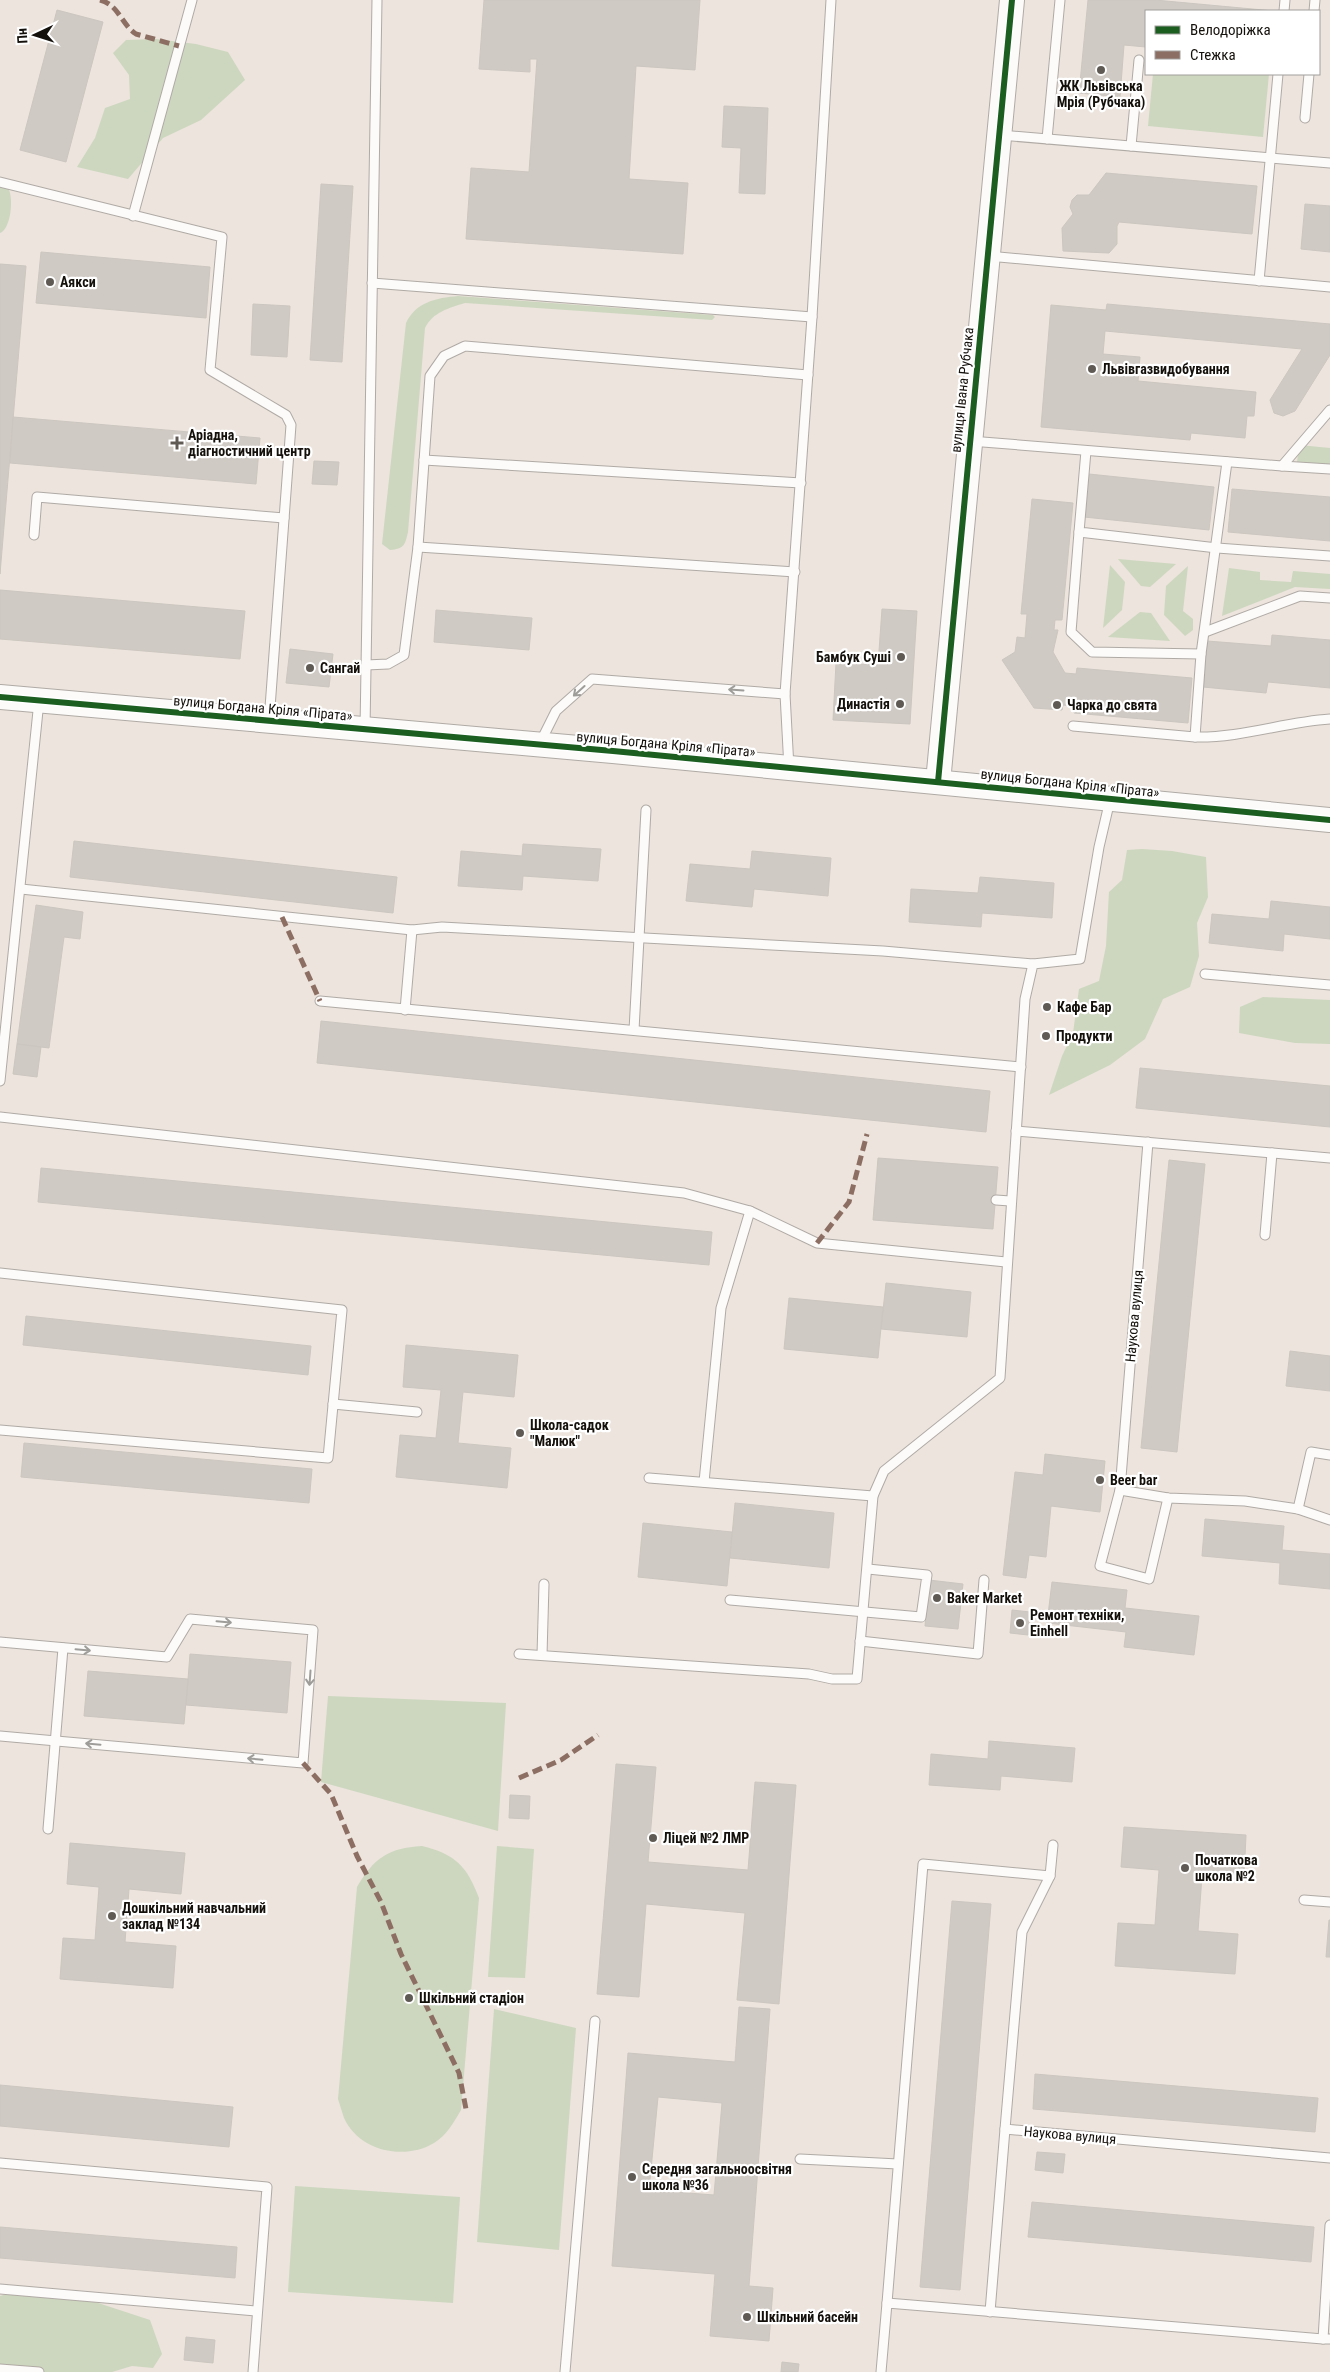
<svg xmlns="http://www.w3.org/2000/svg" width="1330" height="2372" viewBox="0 0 1330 2372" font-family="'Roboto Condensed',sans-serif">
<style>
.green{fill:#cdd7bf}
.building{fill:#d0cac4;stroke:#ccc6c0;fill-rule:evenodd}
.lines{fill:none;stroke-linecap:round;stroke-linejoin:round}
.service-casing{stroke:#b0aaa5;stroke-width:11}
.tertiary-casing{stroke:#b0aaa5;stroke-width:26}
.service{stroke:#fcfbfa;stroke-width:9}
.tertiary{stroke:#fcfbfa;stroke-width:24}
.quiet{stroke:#8d6e63;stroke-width:5;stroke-dasharray:10 5;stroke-linecap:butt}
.cycleway-casing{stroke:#fff;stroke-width:9}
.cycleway{stroke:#1b5e20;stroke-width:6}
.oneway{stroke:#9f9d9a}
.poi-dot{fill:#605a54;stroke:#fff;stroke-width:2}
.labels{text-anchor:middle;stroke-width:4.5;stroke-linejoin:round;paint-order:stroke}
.poi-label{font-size:14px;font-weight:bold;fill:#14100b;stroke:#fff;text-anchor:start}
.street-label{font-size:14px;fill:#14100b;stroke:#fff}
</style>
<rect width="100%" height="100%" fill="#ece4dd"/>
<g class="green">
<polygon points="156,39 196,44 228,52 245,80 201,120 163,138 128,179 77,167 95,138 105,108 130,99 129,75 113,53 126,40"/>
<polygon points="1153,74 1269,74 1263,137 1148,126"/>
<path d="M0,185L8,188C14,197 11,229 0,233Z"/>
<path d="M458,296L713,315L715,317L712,320L465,303C449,308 433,312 425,328L408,532C405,545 404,549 390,550L382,544L406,323C416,302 436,298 458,296Z"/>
<polygon points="1299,445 1330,448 1330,465 1297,462"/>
<polygon points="1118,559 1176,564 1150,587 1141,586"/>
<polygon points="1110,565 1125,582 1122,610 1103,628"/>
<polygon points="1188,566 1183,611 1193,619 1193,630 1185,636 1164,615 1166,586"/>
<polygon points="1229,568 1260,572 1260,580 1291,582 1293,571 1330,574 1330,589 1295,587 1222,616"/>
<polygon points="1140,612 1151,613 1170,641 1108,637"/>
<polygon points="1142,849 1172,851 1206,857 1208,897 1197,923 1199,956 1190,987 1163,999 1145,1039 1110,1065 1049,1095 1062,1056 1073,1033 1079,989 1099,981 1106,946 1109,892 1122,880 1127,850"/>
<polygon points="1263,997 1330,1000 1330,1044 1295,1043 1239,1033 1240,1007"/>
<polygon points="328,1696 506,1703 498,1831 321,1782"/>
<path d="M422,1846C455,1854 467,1866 479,1898L461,2110C454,2122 447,2135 434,2143C404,2161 359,2151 344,2118C342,2112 340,2105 338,2099L357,1887C374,1858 388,1848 422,1846Z"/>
<polygon points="497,1846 534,1849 525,1978 488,1977"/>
<polygon points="494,2009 576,2028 559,2250 477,2242"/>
<polygon points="295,2186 460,2197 453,2303 288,2292"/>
<polygon points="12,2292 83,2298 150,2320 162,2354 153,2368 132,2366 112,2372 0,2372 0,2296"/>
</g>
<g class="building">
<polygon points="484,0 700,0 695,70 636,66 629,179 688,183 683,254 466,239 471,168 529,172 537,59 530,59 530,72 479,69"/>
<polygon points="1088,0 1155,0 1274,11 1146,11 1146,47 1124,45 1120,97 1079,93"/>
<polygon points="57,10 103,22 66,162 20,150"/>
<polygon points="724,106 768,108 765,194 739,193 741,148 722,147"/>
<polygon points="1106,173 1257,186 1252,234 1119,222 1117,226 1117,244 1109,253 1063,251 1062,228 1073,214 1070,207 1072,200 1077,195 1089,195"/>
<polygon points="321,184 353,186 342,362 310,360"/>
<polygon points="1305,204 1330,206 1330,252 1301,249"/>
<polygon points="41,252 210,267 206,318 36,303"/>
<polygon points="0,264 26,266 0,574"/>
<polygon points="253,304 290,306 287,357 251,355"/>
<polygon points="1107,304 1330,324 1330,355 1295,411 1283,416 1274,413 1270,400 1302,349 1105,331 1103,354 1140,357 1138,381 1256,392 1254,416 1247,416 1245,438 1191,433 1190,440 1041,427 1051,305 1106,310"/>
<polygon points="13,417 260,438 256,484 10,463"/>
<polygon points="314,461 339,462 337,485 312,484"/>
<polygon points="1089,474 1214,487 1209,530 1084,517"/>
<polygon points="1232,489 1330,497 1330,541 1228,532"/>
<polygon points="1032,499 1073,503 1062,620 1055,620 1054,630 1058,630 1053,652 1065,673 1076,674 1077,668 1192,678 1188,723 1074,713 1074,706 1063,705 1062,710 1034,708 1002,660 1015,652 1017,637 1025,638 1027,614 1021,614"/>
<polygon points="0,590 245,611 240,659 0,639"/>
<polygon points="882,609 917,611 910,724 833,720 836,663 878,665"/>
<polygon points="436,610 532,618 529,650 434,642"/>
<polygon points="1272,635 1330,640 1330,688 1268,682 1266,693 1203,687 1207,641 1271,646"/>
<polygon points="290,649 333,654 329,687 286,683"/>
<polygon points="74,841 397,877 393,913 70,877"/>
<polygon points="523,844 601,849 598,881 523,876 522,890 458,886 461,851 522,856"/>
<polygon points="752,851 831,858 828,896 754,889 752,907 686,901 690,864 750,869"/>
<polygon points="980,877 1054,883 1052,918 982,913 981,927 909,922 911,889 978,893"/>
<polygon points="1271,901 1330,907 1330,939 1284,934 1283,951 1209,943 1212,914 1269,919"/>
<polygon points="36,905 83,912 80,939 64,937 49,1048 17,1044"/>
<polygon points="321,1021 990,1091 986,1132 317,1063"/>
<polygon points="17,1044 41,1047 37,1077 13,1074"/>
<polygon points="1140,1068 1330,1086 1330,1127 1136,1108"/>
<polygon points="878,1158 998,1167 993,1229 873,1220"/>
<polygon points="1169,1160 1205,1164 1177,1452 1141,1448"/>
<polygon points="41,1168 712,1232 709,1265 38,1202"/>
<polygon points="886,1283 971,1292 967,1337 881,1329"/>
<polygon points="789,1298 883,1307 878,1358 784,1349"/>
<polygon points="26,1316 311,1346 308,1375 23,1345"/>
<polygon points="406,1345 518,1355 514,1397 463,1392 458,1443 511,1448 507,1488 396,1477 400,1435 436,1438 441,1390 403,1387"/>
<polygon points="1290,1351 1330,1356 1330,1391 1286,1386"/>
<polygon points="24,1443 312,1469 309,1503 21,1477"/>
<polygon points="1045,1454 1105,1461 1100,1512 1051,1506 1046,1557 1029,1555 1026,1578 1003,1575 1015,1472 1043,1475"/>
<polygon points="735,1503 834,1513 829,1568 730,1558"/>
<polygon points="1205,1519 1284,1526 1282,1550 1330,1554 1330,1589 1279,1584 1280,1563 1202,1556"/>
<polygon points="643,1523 732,1532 727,1586 638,1577"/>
<polygon points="929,1580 963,1584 958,1629 925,1626"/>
<polygon points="1052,1582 1127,1590 1125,1608 1199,1616 1194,1655 1124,1647 1126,1632 1047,1623"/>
<polygon points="1012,1610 1030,1612 1028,1635 1010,1633"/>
<polygon points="190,1654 291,1662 287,1713 186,1705"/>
<polygon points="88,1671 188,1679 184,1724 84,1716"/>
<polygon points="989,1741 1075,1748 1072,1782 1001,1776 1000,1790 929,1785 931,1754 988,1759"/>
<polygon points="616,1764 656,1767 648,1862 748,1870 755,1782 796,1785 779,2004 737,2000 745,1913 646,1904 639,1997 597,1994"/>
<polygon points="510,1795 530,1796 529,1819 509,1818"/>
<polygon points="1124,1827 1246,1835 1244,1879 1202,1876 1198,1931 1238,1934 1235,1974 1115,1966 1118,1923 1155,1925 1159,1870 1121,1867"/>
<polygon points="70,1843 185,1853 181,1894 129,1889 125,1942 176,1946 173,1988 60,1979 63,1938 95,1940 99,1887 67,1884"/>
<polygon points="952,1901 991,1904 960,2290 920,2287"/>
<polygon points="1329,1920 1330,1920 1330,1957 1326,1957"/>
<path d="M739,2007L770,2009L749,2286L773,2288L769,2341L710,2336L715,2274L612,2266L628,2053L735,2062ZM658,2097L722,2103L714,2195L649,2190Z"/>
<polygon points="1035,2074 1318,2098 1315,2132 1033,2109"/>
<polygon points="0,2085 233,2107 229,2147 0,2126"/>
<polygon points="1037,2152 1065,2154 1063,2173 1035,2170"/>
<polygon points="1032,2202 1314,2227 1311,2262 1028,2237"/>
<polygon points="0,2227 237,2247 235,2278 0,2258"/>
<polygon points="186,2337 215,2340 213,2363 184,2360"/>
<polygon points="782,2362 799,2364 798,2372 781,2372"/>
</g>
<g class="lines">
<g class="service-casing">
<g id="service">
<polyline points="1284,11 1285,0"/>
<polyline points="1314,11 1315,0"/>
<polyline points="1305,118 1309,74"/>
<polyline points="1000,135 1330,163"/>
<polyline points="1047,139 1060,0"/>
<polyline points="1131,146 1139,60"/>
<polyline points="0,182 222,237 210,370 286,415 291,425 269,721"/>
<polyline points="133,216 192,0"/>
<polyline points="988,256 1330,287"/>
<polyline points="1259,281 1278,74"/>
<polyline points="372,283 812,317"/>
<polyline points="970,441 1282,466 1330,410"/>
<polyline points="1086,451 1079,532 1217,548 1330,556"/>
<polyline points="424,460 801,483"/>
<polyline points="1282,466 1330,469"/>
<polyline points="1079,532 1071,632 1092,652 1201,654"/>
<polyline points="34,535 37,497 284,518"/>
<polyline points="418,547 795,572"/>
<polyline points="1205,632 1300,596 1330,598"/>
<polyline points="366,665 388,664 404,655 418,547 430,376 444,356 465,346 808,375"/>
<polyline points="1073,726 1195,737 1201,654 1227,462"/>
<polyline points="365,729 377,0"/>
<path d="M1195,737C1242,738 1284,722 1330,719"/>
<polyline points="540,743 556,711 592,679 785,694"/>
<polyline points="789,768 785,694 812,317 831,0"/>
<polyline points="21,889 412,930 442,927 883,951 1033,964"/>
<polyline points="1205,974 1330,985"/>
<polyline points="320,1001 1021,1067"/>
<polyline points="405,1010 412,930"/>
<polyline points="634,1030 646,810"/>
<polyline points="0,1081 39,701"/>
<polyline points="0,1117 684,1193 750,1211 817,1243 1006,1262"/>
<polyline points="1016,1131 1330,1158"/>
<polyline points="1148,1142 1120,1490 1100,1566 1149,1579 1168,1498"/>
<polyline points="996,1200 1010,1201"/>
<polyline points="1265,1235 1272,1153"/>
<polyline points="0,1273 342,1310 328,1458 0,1430"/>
<polyline points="333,1404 417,1412"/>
<polyline points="649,1478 873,1496"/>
<polyline points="704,1482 721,1308 750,1211"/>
<polyline points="1120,1490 1168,1498 1245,1501 1298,1509 1330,1520"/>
<polyline points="1298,1509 1311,1452 1330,1455"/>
<polyline points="730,1600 921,1617 927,1575 868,1569"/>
<polyline points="860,1641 978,1654 984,1580"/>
<polyline points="0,1642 167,1657 190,1619 313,1630 303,1763 0,1736"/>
<polyline points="519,1654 809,1674 832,1679 857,1679 873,1496 884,1471 1000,1378 1025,999 1033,964 1080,959 1099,847 1110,800"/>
<polyline points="542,1655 544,1584"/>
<polyline points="48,1829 63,1648"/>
<polyline points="1053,1845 1050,1876 1022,1932 1005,2129 1330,2158"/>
<polyline points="1304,1900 1330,1902"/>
<polyline points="800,2159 898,2164"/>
<polyline points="0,2163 267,2187 253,2372"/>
<polyline points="1330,2225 1323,2339 1330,2339"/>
<polyline points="0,2289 256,2311"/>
<polyline points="887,2303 923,1864 1050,1876"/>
<polyline points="990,2312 1005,2129"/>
<polyline points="0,2369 39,2372"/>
<polyline points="565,2372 595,2021"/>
<polyline points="881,2372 887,2303 1323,2339"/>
</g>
</g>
<g class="tertiary-casing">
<g id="tertiary">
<polyline points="0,697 613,751 1330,820"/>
<polyline points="938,782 1012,0"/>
</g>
</g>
<use href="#service" class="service"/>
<use href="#tertiary" class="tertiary"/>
<g class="quiet">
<path d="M100,0C119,5 121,24 136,34L179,46"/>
<polyline points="282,917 320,1001"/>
<polyline points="817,1243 849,1202 867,1134"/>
<polyline points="303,1763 331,1794 357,1856 381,1902 401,1954 459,2073 466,2109"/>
<polyline points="519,1778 561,1760 598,1735"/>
</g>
<g class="cycleway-casing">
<g id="cycleway">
<polyline points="0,697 613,751 1330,820"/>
<polyline points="938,782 1012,0"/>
</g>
</g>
<use href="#cycleway" class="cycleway"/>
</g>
<defs><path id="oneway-shaft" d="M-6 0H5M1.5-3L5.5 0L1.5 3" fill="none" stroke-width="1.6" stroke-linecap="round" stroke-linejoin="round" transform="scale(1.25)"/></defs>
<g class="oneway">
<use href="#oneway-shaft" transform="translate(736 690) rotate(-176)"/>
<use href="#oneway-shaft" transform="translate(579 691) rotate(138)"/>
<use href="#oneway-shaft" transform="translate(224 1622) rotate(5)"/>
<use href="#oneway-shaft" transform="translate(83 1650) rotate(5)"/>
<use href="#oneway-shaft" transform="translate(310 1678) rotate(94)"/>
<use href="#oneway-shaft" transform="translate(93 1744) rotate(-175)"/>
<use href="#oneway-shaft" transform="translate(255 1759) rotate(-175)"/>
</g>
<g class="poi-dot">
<circle cx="1101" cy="70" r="5"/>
<circle cx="50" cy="282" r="5"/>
<circle cx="1092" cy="369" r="5"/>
<path d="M174.5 435.5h5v5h5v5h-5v5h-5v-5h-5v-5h5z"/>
<circle cx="901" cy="657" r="5"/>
<circle cx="310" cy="668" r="5"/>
<circle cx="900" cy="704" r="5"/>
<circle cx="1057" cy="705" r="5"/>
<circle cx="1047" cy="1007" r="5"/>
<circle cx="1046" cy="1036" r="5"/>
<circle cx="520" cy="1433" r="5"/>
<circle cx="1100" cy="1480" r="5"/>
<circle cx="937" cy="1598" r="5"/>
<circle cx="1020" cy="1623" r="5"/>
<circle cx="653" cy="1838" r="5"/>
<circle cx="1185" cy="1868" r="5"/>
<circle cx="112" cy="1916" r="5"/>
<circle cx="409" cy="1998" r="5"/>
<circle cx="632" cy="2177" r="5"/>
<circle cx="747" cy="2317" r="5"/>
</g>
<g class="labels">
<g class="poi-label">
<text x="1101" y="91" text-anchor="middle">ЖК Львівська<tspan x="1101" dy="16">Мрія (Рубчака)</tspan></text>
<text x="60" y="287">Аякси</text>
<text x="1102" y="374">Львівгазвидобування</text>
<text x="188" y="440">Аріадна,<tspan x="188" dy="16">діагностичний центр</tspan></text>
<text x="891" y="662" text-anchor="end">Бамбук Суші</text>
<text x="320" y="673">Сангай</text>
<text x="890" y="709" text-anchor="end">Династія</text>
<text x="1067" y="710">Чарка до свята</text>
<text x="1057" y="1012">Кафе Бар</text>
<text x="1056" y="1041">Продукти</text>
<text x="530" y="1430">Школа-садок<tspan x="530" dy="16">"Малюк"</tspan></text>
<text x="1110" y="1485">Beer bar</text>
<text x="947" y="1603">Baker Market</text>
<text x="1030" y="1620">Ремонт техніки,<tspan x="1030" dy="16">Einhell</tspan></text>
<text x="663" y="1843">Ліцей №2 ЛМР</text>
<text x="1195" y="1865">Початкова<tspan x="1195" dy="16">школа №2</tspan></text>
<text x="122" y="1913">Дошкільний навчальний<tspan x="122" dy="16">заклад №134</tspan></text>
<text x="419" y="2003">Шкільний стадіон</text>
<text x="642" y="2174">Середня загальноосвітня<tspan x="642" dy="16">школа №36</tspan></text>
<text x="757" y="2322">Шкільний басейн</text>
</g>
<g class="street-label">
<text transform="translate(962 390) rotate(-84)" y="5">вулиця Івана Рубчака</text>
<text transform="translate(263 708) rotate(5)" y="5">вулиця Богдана Кріля «Пірата»</text>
<text transform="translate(666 744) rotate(5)" y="5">вулиця Богдана Кріля «Пірата»</text>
<text transform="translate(1070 783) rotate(6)" y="5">вулиця Богдана Кріля «Пірата»</text>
<text transform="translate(1134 1316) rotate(-85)" y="5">Наукова вулиця</text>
<text transform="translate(1070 2135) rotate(5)" y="5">Наукова вулиця</text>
</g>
</g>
<rect x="1145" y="10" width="175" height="65" fill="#ffffff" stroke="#a19f9d"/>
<rect x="1155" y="26" width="25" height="8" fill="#1b5e20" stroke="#a19f9d"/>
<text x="1190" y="35" font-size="15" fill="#14100b">Велодоріжка</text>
<rect x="1155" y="51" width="25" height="8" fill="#8d6e63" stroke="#a19f9d"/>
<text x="1190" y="60" font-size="15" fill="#14100b">Стежка</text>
<g transform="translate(35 35) rotate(266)" stroke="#ffffff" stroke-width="4" paint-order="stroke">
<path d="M0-4L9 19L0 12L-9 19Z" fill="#14100b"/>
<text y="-8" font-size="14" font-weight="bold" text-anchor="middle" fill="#14100b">Пн</text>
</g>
</svg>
